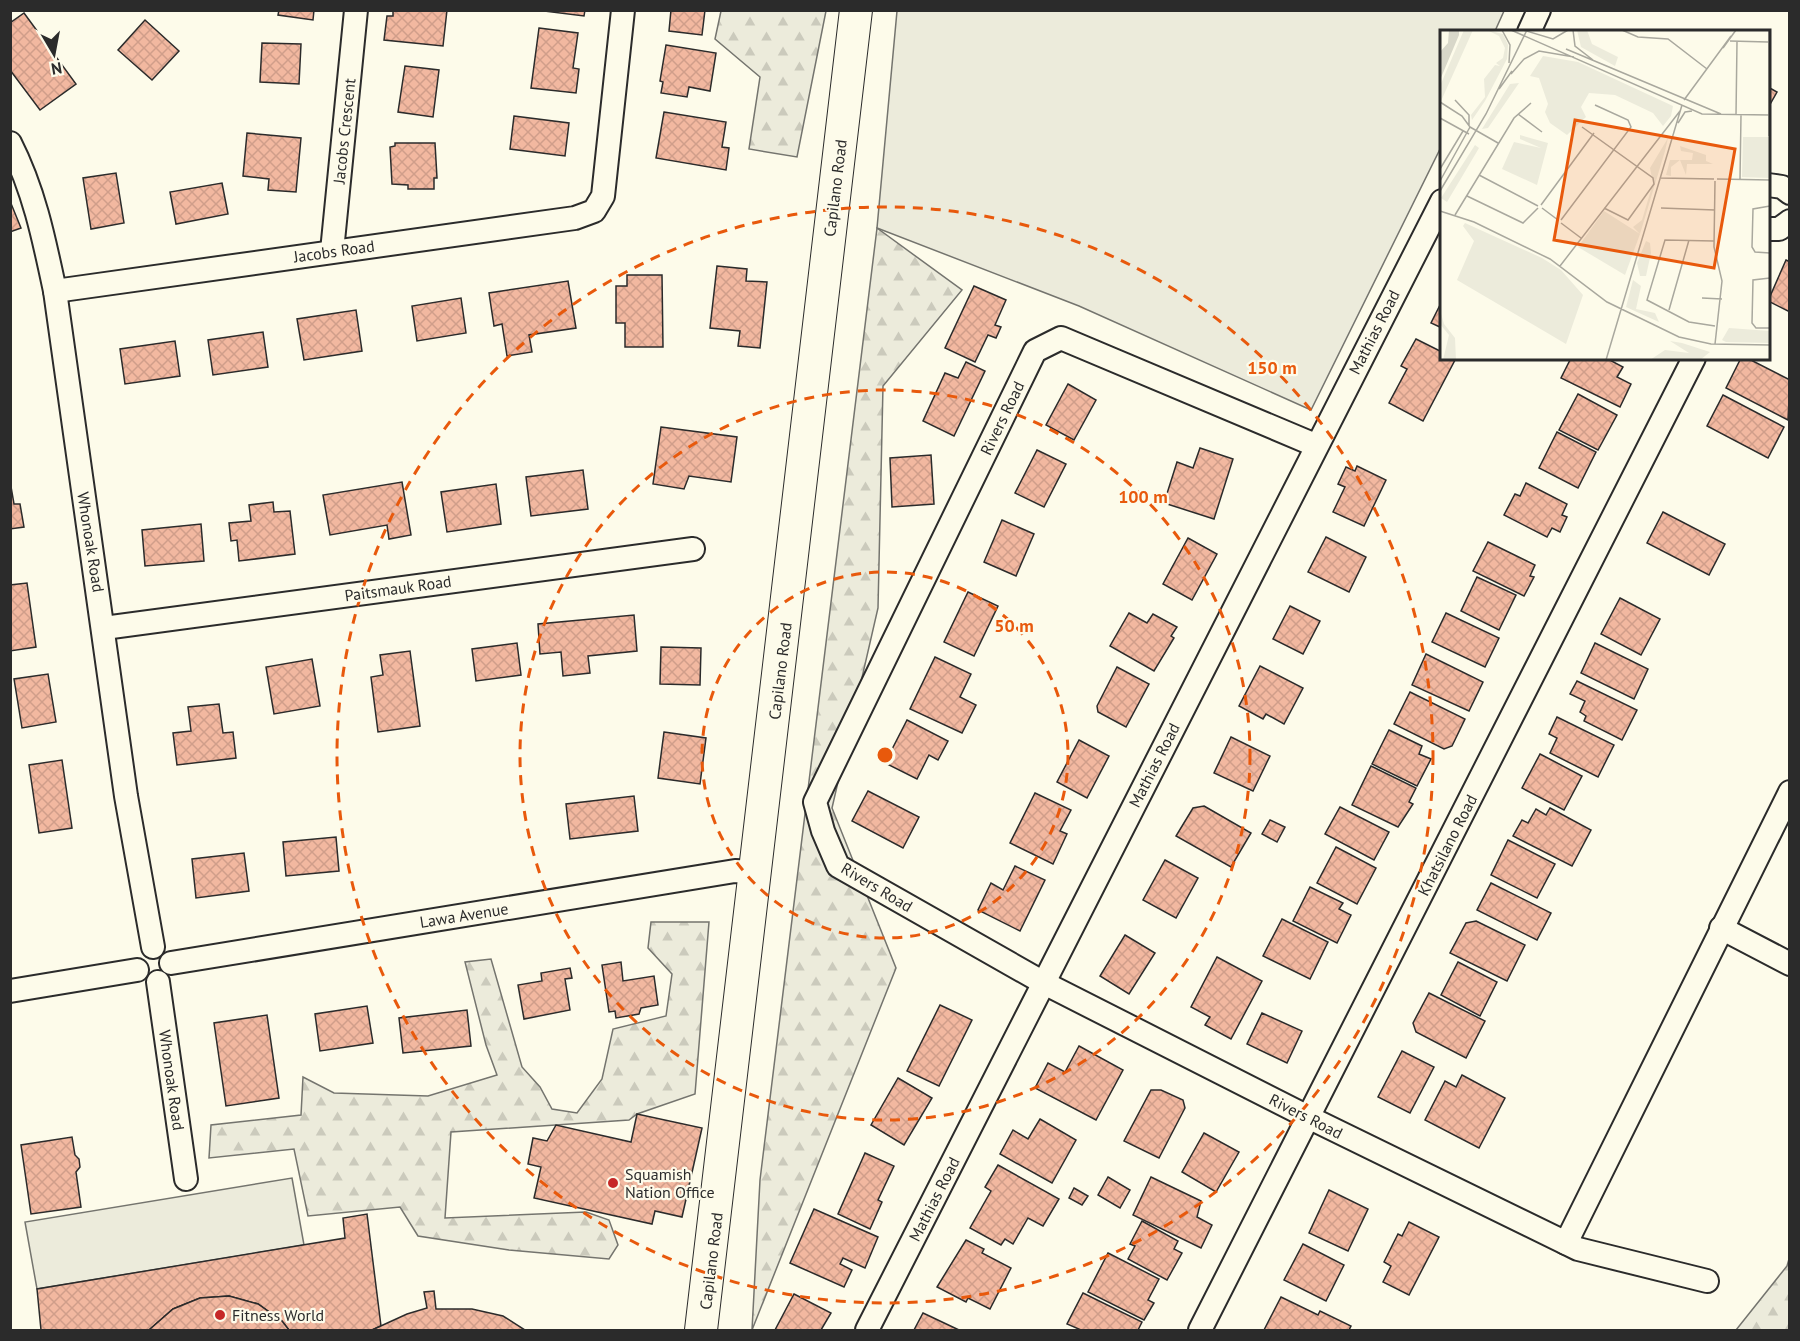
<svg xmlns="http://www.w3.org/2000/svg" width="1800" height="1341" viewBox="0 0 1800 1341" font-family="'PT Sans',sans-serif">
<style>
.forest{fill:url(#forest-firs);stroke:#74746e;stroke-width:1.5}
.pitch{fill:#ecebdb;stroke:#74746e;stroke-width:1.5}
.building{fill:url(#building-cross-hatch);stroke:#2b2b2b;stroke-width:1.5}
.lines{fill:none;stroke-linecap:round;stroke-linejoin:round}
.street-casing{stroke:#2b2b2b;stroke-width:26}
.secondary-casing{stroke:#2b2b2b;stroke-width:34}
.street{stroke:#fdfbea;stroke-width:22}
.secondary{stroke:#fdfbea;stroke-width:32}
.ring{fill:none;stroke:#e8590c;stroke-width:3;stroke-dasharray:10 8}
.poi-dot{fill:#c62828;stroke:#fdfbea;stroke-width:2}
.labels{text-anchor:middle;stroke-width:4.5;stroke-linejoin:round;paint-order:stroke}
.street-label{font-size:16px;fill:#2b2b2b;stroke:#fdfbea}
.poi-label{font-size:16px;fill:#2b2b2b;stroke:#fdfbea;text-anchor:start}
.inset-road{fill:none;stroke:#a9a89e;stroke-width:1.5}
.view{fill:#e8590c;fill-opacity:0.15;stroke:#e8590c;stroke-width:3}
.inset-edge{fill:none;stroke:#2b2b2b;stroke-width:3}
.centre{fill:#e8590c;stroke:#fdfbea;stroke-width:3}
.ring-label{font-size:18px;text-anchor:middle;font-weight:bold;fill:#e8590c;stroke:#fdfbea;stroke-width:4.5;stroke-linejoin:round;paint-order:stroke}
</style>
<defs>
<pattern id="forest-firs" width="22" height="20" patternUnits="userSpaceOnUse" patternTransform="scale(1.5)"><rect width="22" height="20" fill="#ecebdb"/><path d="M5 1l3.5 6h-7zM16 11l3.5 6h-7z" fill="#cbcabc"/></pattern>
<pattern id="building-cross-hatch" width="8" height="8" patternUnits="userSpaceOnUse" patternTransform="scale(1.5)"><rect width="8" height="8" fill="#f2b8a0"/><path d="M0 0l8 8M0 8l8-8" fill="none" stroke="#d09e8a"/></pattern>
</defs>
<rect width="100%" height="100%" fill="#fdfbea"/>
<g class="forest">
<polygon points="721,11 826,11 797,157 749,149 760,77 715,39"/>
<polygon points="877,228 962,290 883,386 878,608 832,808 896,968 752,1330 760,1180"/>
<polygon points="651,922 709,922 695,1094 637,1114 629,1120 451,1132 445,1218 586,1212 609,1220 618,1245 609,1259 509,1250 418,1236 400,1207 308,1216 294,1149 209,1158 211,1125 301,1115 303,1077 334,1093 428,1096 497,1075 486,1045 465,962 491,959 522,1067 540,1087 552,1109 577,1113 602,1079 613,1029 666,1016 672,974 648,948"/>
<polygon points="1789,1259 1789,1330 1736,1330 1787,1266"/>
</g>
<g class="pitch">
<polygon points="897,11 897,10 1504,11 1495,31 1442,32 1441,147 1311,410 1079,306 877,228"/>
<polygon points="292,1178 304,1245 37,1289 25,1222"/>
</g>
<g class="building">
<polygon points="279,10 314,10 313,20 278,15"/>
<polygon points="393,10 447,10 443,46 384,40 387,16 393,16"/>
<polygon points="536,10 585,10 584,16"/>
<polygon points="671,10 705,10 702,35 669,31"/>
<polygon points="24,13 76,84 40,110 10,70 10,23"/>
<polygon points="145,20 179,51 152,80 118,50"/>
<polygon points="539,28 578,33 573,68 579,69 576,93 531,88"/>
<polygon points="262,43 301,44 299,84 260,82"/>
<polygon points="666,45 716,53 710,91 689,87 687,97 661,93 663,82 660,81"/>
<polygon points="405,66 439,70 433,117 398,112"/>
<polygon points="1768,87 1777,92 1768,108"/>
<polygon points="664,112 726,122 722,147 729,148 726,170 656,158"/>
<polygon points="514,116 569,123 565,156 510,149"/>
<polygon points="247,133 301,138 296,192 268,190 269,179 243,176"/>
<polygon points="395,143 435,143 437,178 434,178 434,189 408,189 408,185 392,184 390,147 395,146"/>
<polygon points="116,173 124,223 91,229 83,178"/>
<polygon points="222,183 228,214 176,224 170,192"/>
<polygon points="10,201 21,228 10,232"/>
<polygon points="1786,260 1790,262 1790,312 1768,301"/>
<polygon points="717,266 747,269 746,281 767,282 760,348 738,346 740,331 710,328"/>
<polygon points="627,275 662,275 663,347 625,347 625,323 616,323 616,286 627,286"/>
<polygon points="568,281 576,328 529,335 532,352 507,356 502,324 494,326 489,293"/>
<polygon points="974,286 1006,300 995,325 1001,327 996,338 988,335 975,362 945,348"/>
<polygon points="461,298 466,333 417,341 412,306"/>
<polygon points="1442,301 1442,328 1431,323"/>
<polygon points="356,310 362,351 304,360 297,319"/>
<polygon points="263,332 268,367 213,375 208,340"/>
<polygon points="1416,339 1442,352 1442,358 1455,360 1423,421 1389,403 1407,369 1401,366"/>
<polygon points="175,341 180,376 125,384 120,349"/>
<polygon points="1571,358 1606,358 1623,367 1617,377 1631,384 1620,407 1561,378"/>
<polygon points="1741,358 1747,358 1790,380 1788,420 1726,388"/>
<polygon points="966,362 985,371 954,436 923,421 945,373 958,378"/>
<polygon points="1068,384 1096,400 1074,440 1046,425"/>
<polygon points="1578,394 1617,415 1598,450 1559,430"/>
<polygon points="1723,395 1784,427 1768,458 1707,426"/>
<polygon points="661,427 737,437 731,482 689,476 684,489 653,484"/>
<polygon points="1557,432 1596,452 1578,488 1539,468"/>
<polygon points="1200,448 1233,459 1214,519 1164,503 1177,462 1193,468"/>
<polygon points="1037,450 1066,464 1044,507 1015,493"/>
<polygon points="931,455 934,504 892,507 890,458"/>
<polygon points="1357,466 1386,480 1364,526 1333,512 1345,487 1338,484 1346,467 1355,471"/>
<polygon points="583,470 588,509 531,516 526,477"/>
<polygon points="10,481 14,504 20,504 24,527 10,529"/>
<polygon points="402,482 411,535 389,539 387,525 330,535 323,495"/>
<polygon points="1526,483 1567,504 1562,515 1567,517 1560,532 1552,528 1547,537 1504,515 1515,494 1520,496"/>
<polygon points="496,484 501,524 447,532 441,492"/>
<polygon points="273,502 274,512 290,511 295,554 239,561 237,540 231,541 229,523 251,521 249,505"/>
<polygon points="1663,512 1725,544 1709,575 1647,543"/>
<polygon points="1002,520 1034,534 1016,576 984,562"/>
<polygon points="201,524 204,561 145,566 142,530"/>
<polygon points="1326,537 1366,557 1349,592 1308,572"/>
<polygon points="1188,538 1217,554 1192,600 1163,584"/>
<polygon points="1488,542 1535,565 1530,576 1534,577 1524,596 1473,571"/>
<polygon points="1477,577 1516,595 1499,630 1461,611"/>
<polygon points="27,583 36,647 10,651 10,585"/>
<polygon points="968,592 998,606 974,656 944,642"/>
<polygon points="1620,598 1660,619 1641,655 1601,634"/>
<polygon points="1290,606 1320,621 1303,654 1273,639"/>
<polygon points="1129,613 1147,623 1153,614 1177,627 1171,636 1174,638 1154,671 1110,646"/>
<polygon points="1446,613 1499,638 1485,667 1432,642"/>
<polygon points="634,615 637,651 588,656 590,673 563,676 561,652 540,654 538,624"/>
<polygon points="517,643 521,675 476,681 472,649"/>
<polygon points="1595,643 1648,669 1634,699 1581,673"/>
<polygon points="661,647 701,648 700,685 660,684"/>
<polygon points="410,651 420,726 378,732 371,677 383,675 380,655"/>
<polygon points="1426,654 1483,682 1469,711 1412,685"/>
<polygon points="935,657 971,674 960,697 976,705 962,733 910,709"/>
<polygon points="312,659 320,706 274,714 266,667"/>
<polygon points="1260,666 1303,688 1284,724 1266,714 1263,719 1239,706"/>
<polygon points="1117,667 1149,684 1126,727 1098,712 1097,706"/>
<polygon points="48,674 56,722 22,728 14,679"/>
<polygon points="1577,681 1637,710 1622,740 1584,721 1586,716 1580,712 1585,701 1570,694"/>
<polygon points="1410,692 1465,719 1452,746 1444,749 1394,724"/>
<polygon points="219,704 223,733 233,732 236,758 177,765 173,733 191,731 188,707"/>
<polygon points="1557,717 1614,745 1598,777 1550,753 1557,738 1549,734"/>
<polygon points="907,720 948,741 938,760 929,755 917,779 885,763"/>
<polygon points="1389,730 1422,746 1419,754 1431,759 1417,786 1372,764"/>
<polygon points="664,732 706,738 700,784 658,778"/>
<polygon points="1231,737 1270,756 1253,791 1214,773"/>
<polygon points="1079,740 1109,756 1087,798 1057,782"/>
<polygon points="1540,754 1582,776 1564,810 1522,788"/>
<polygon points="62,760 72,828 39,833 29,765"/>
<polygon points="1371,766 1416,788 1409,802 1413,804 1398,827 1352,805"/>
<polygon points="868,791 919,817 903,848 852,821"/>
<polygon points="1035,793 1071,810 1060,831 1067,834 1053,864 1010,843"/>
<polygon points="634,796 638,831 570,839 566,804"/>
<polygon points="1204,806 1251,833 1231,867 1176,836 1193,808"/>
<polygon points="1340,807 1389,832 1374,860 1325,834"/>
<polygon points="1550,808 1591,830 1572,866 1513,836 1522,820 1528,823 1536,809 1546,815"/>
<polygon points="1270,820 1285,827 1277,842 1262,834"/>
<polygon points="336,837 339,871 286,876 283,842"/>
<polygon points="1508,840 1555,864 1537,898 1491,875"/>
<polygon points="1336,847 1376,868 1357,904 1317,883"/>
<polygon points="244,853 249,891 196,898 192,859"/>
<polygon points="1165,860 1198,878 1176,918 1143,900"/>
<polygon points="1015,866 1045,880 1020,931 978,910 991,883 1003,890"/>
<polygon points="1491,883 1551,913 1537,940 1477,910"/>
<polygon points="1310,887 1343,903 1339,909 1351,915 1337,943 1293,921"/>
<polygon points="1282,919 1328,942 1310,979 1263,956"/>
<polygon points="1476,921 1525,945 1507,981 1450,953 1466,923"/>
<polygon points="1125,935 1155,953 1129,994 1100,976"/>
<polygon points="1217,957 1262,981 1231,1039 1205,1025 1210,1017 1191,1007"/>
<polygon points="621,962 623,981 654,976 658,1005 641,1008 639,1014 616,1018 615,1011 609,1012 602,965"/>
<polygon points="1458,962 1497,982 1480,1016 1441,995"/>
<polygon points="570,968 572,978 565,979 570,1010 524,1019 518,985 542,981 541,973"/>
<polygon points="1429,993 1485,1021 1466,1058 1416,1032 1413,1023"/>
<polygon points="940,1005 972,1020 939,1086 907,1071"/>
<polygon points="367,1006 373,1043 320,1051 315,1014"/>
<polygon points="467,1010 471,1046 403,1053 399,1018"/>
<polygon points="1262,1013 1302,1031 1287,1063 1247,1044"/>
<polygon points="267,1015 279,1098 226,1106 214,1023"/>
<polygon points="1079,1046 1123,1070 1096,1120 1035,1088 1048,1063 1065,1072"/>
<polygon points="1402,1051 1434,1067 1410,1113 1378,1097"/>
<polygon points="1462,1075 1505,1098 1479,1148 1425,1120 1445,1081 1456,1087"/>
<polygon points="898,1078 932,1098 904,1145 871,1125"/>
<polygon points="1151,1090 1161,1090 1183,1100 1185,1108 1159,1158 1124,1141"/>
<polygon points="637,1114 702,1128 682,1217 655,1211 652,1224 534,1198 541,1167 528,1164 533,1138 547,1141 556,1125 631,1142"/>
<polygon points="1040,1119 1076,1140 1052,1183 1000,1154 1013,1130 1028,1139"/>
<polygon points="1204,1133 1239,1152 1216,1192 1182,1172"/>
<polygon points="72,1137 75,1155 79,1159 80,1167 76,1172 81,1207 31,1214 21,1145"/>
<polygon points="865,1153 894,1166 878,1200 882,1202 870,1229 838,1214"/>
<polygon points="998,1165 1059,1199 1043,1226 1028,1218 1013,1244 1005,1239 1001,1245 970,1228 991,1191 985,1187"/>
<polygon points="1108,1177 1130,1190 1120,1208 1098,1195"/>
<polygon points="1151,1177 1201,1201 1197,1217 1212,1225 1201,1248 1133,1215"/>
<polygon points="1074,1188 1088,1196 1082,1205 1069,1198"/>
<polygon points="1329,1190 1368,1209 1348,1251 1309,1233"/>
<polygon points="814,1209 878,1237 865,1268 843,1258 840,1264 852,1270 844,1287 790,1263"/>
<polygon points="367,1214 381,1326 372,1330 289,1330 282,1321 258,1304 229,1296 200,1298 173,1309 149,1330 41,1330 37,1289 345,1238 343,1218"/>
<polygon points="1142,1221 1178,1241 1174,1249 1182,1253 1167,1280 1128,1259 1135,1246 1130,1244"/>
<polygon points="1409,1222 1439,1237 1409,1295 1383,1282 1391,1266 1384,1262 1398,1234 1402,1236"/>
<polygon points="966,1240 984,1249 982,1253 1011,1268 990,1309 968,1298 966,1302 937,1287"/>
<polygon points="1303,1244 1344,1265 1326,1301 1284,1280"/>
<polygon points="1108,1253 1159,1279 1148,1300 1154,1303 1144,1320 1088,1292"/>
<polygon points="434,1291 436,1309 472,1309 503,1316 525,1330 372,1330 407,1314 427,1308 424,1292"/>
<polygon points="1083,1293 1142,1322 1138,1330 1081,1330 1067,1324"/>
<polygon points="794,1294 831,1313 821,1330 775,1330"/>
<polygon points="229,1296 258,1304 282,1321 289,1330 149,1330 173,1309 200,1298"/>
<polygon points="1281,1297 1318,1315 1320,1311 1351,1326 1349,1330 1264,1330"/>
<polygon points="923,1313 959,1330 914,1330"/>
</g>
<g class="lines">
<g class="street-casing">
<g id="street">
<polyline points="1529,32 1539,10"/>
<path d="M10,143C34,190 44,239 55,291L126,796L153,947"/>
<polyline points="1768,185 1782,187 1790,193"/>
<polyline points="1768,229 1779,229 1790,221"/>
<polyline points="332,251 356,10"/>
<polyline points="55,291 575,218 594,211 603,196 623,10"/>
<polyline points="1315,445 1061,338 1035,351 815,802 823,831 838,866 1044,983 1308,1117 1566,1243 1578,1249 1707,1281"/>
<polyline points="104,628 693,549"/>
<polyline points="1721,928 1790,964"/>
<polyline points="171,963 735,871 756,872"/>
<polyline points="158,982 186,1179"/>
<polyline points="10,991 137,970"/>
<polyline points="1566,1243 1790,792"/>
<polyline points="867,1330 1442,201"/>
<polyline points="1200,1330 1694,358"/>
</g>
</g>
<g class="secondary-casing">
<polyline id="secondary" points="701,1330 856,10"/>
</g>
<use href="#street" class="street"/>
<use href="#secondary" class="secondary"/>
</g>
<g class="ring">
<circle cx="885" cy="755" r="183"/>
<circle cx="885" cy="755" r="365"/>
<circle cx="885" cy="755" r="548"/>
</g>
<g class="poi-dot">
<circle cx="613" cy="1183" r="6"/>
<circle cx="220" cy="1315" r="6"/>
</g>
<g class="labels">
<g class="street-label">
<text transform="translate(344 131) rotate(-84)" y="6">Jacobs Crescent</text>
<text transform="translate(835 188) rotate(-83)" y="6">Capilano Road</text>
<text transform="translate(334 251) rotate(-8)" y="6">Jacobs Road</text>
<text transform="translate(1374 332) rotate(-63)" y="6">Mathias Road</text>
<text transform="translate(1002 418) rotate(-64)" y="6">Rivers Road</text>
<text transform="translate(91 542) rotate(81)" y="6">Whonoak Road</text>
<text transform="translate(398 588) rotate(-8)" y="6">Paitsmauk Road</text>
<text transform="translate(780 671) rotate(-83)" y="6">Capilano Road</text>
<text transform="translate(1154 765) rotate(-63)" y="6">Mathias Road</text>
<text transform="translate(1447 845) rotate(-63)" y="6">Khatsilano Road</text>
<text transform="translate(877 887) rotate(31)" y="6">Rivers Road</text>
<text transform="translate(464 915) rotate(-9)" y="6">Lawa Avenue</text>
<text transform="translate(172 1080) rotate(82)" y="6">Whonoak Road</text>
<text transform="translate(1306 1116) rotate(27)" y="6">Rivers Road</text>
<text transform="translate(934 1199) rotate(-63)" y="6">Mathias Road</text>
<text transform="translate(711 1261) rotate(-83)" y="6">Capilano Road</text>
</g>
<g class="poi-label">
<text x="625" y="1180">Squamish<tspan x="625" dy="18">Nation Office</tspan></text>
<text x="232" y="1321">Fitness World</text>
</g>
</g>
<g transform="translate(1440 30)">
<rect width="330" height="330" fill="#fdfbea"/>
<path d="M24,0H33L1,71L0,56ZM47,0L63,4L68,15L67,29L45,71L32,90L31,85L45,67L44,49L55,35L60,36L56,33L63,28L65,18L59,6ZM137,0H147L152,14L178,27L175,36L141,17ZM103,26L138,32L233,76L231,86L223,96L213,83L175,65L149,63L141,77L146,87L127,105L110,93L105,82L108,74L99,48L90,46ZM79,53L48,98L42,99L70,54ZM80,105L108,113L97,155L62,139L74,112L101,118L80,109ZM228,108L225,121L200,204L193,197L202,190L213,153L210,138ZM35,115L39,118L7,172L1,168ZM240,116L266,125V131L273,134H247L246,145L240,130L231,137V146L226,145L230,130H252L253,123L241,121ZM25,193L102,228L121,240L143,265L126,314L17,250L34,211L23,196ZM206,211L210,213L211,223L206,246H200L197,233ZM193,250L201,256L196,279L215,283L219,292L186,277ZM0,280L4,294L15,308L16,330H3L9,305L0,294ZM230,311L242,313L270,322L260,330H210L225,320L249,323Z" fill="#ecebdb"/>
<path d="M303,107H330V148L302,147ZM289,298L330,301V313L286,312L282,310Z" fill="#ecebdb"/>
<path d="M310,111L330,114V141L317,131L307,132ZM164,181L200,204L185,245L138,217Z" fill="#ecebdb"/>
<path d="M9,0H19V5L0,50V22L8,13Z" fill="#d8d7c9"/>
<path class="inset-road" d="M62,0L70,15L69,33M71,0L262,84L330,85M83,0L113,9L128,0M133,0L135,16L153,30M182,0L198,7L228,9L267,39M329,0V106M290,11L328,12M283,18L296,0M126,19L281,84M71,44L84,29L99,21L134,27M59,59L72,41M15,70L29,85V95M244,70L291,6M0,72L22,86L30,97M78,84L102,102M296,85L297,12M0,88L29,104M238,93L245,82L252,81M30,97L58,113M142,97L213,148L214,154L188,190L164,178M0,139L23,101M39,145L98,176M221,148L274,149M277,149L330,150M300,149L301,85M0,151L30,97M0,161L46,84L87,0M27,166L83,193L98,178M101,175L154,103M330,176L313,179L312,217L315,222L330,223M102,178L118,190M221,178L275,180M0,181L34,192L110,229L167,272L239,307L271,314L330,315M15,185L74,88L91,73M121,190L191,97L188,90L155,75M121,193L141,208M274,211L225,210L207,270L249,292L275,296M120,236L240,81M330,248L313,250L312,293L316,298H330M262,268L282,269M229,280L249,210M275,314L282,251L274,217L275,151M166,330L242,75"/>
<path class="view" d="M135,90L295,119L274,238L114,210Z"/>
<rect width="330" height="330" class="inset-edge"/>
</g>
<circle cx="885" cy="755" r="9" class="centre"/>
<g class="ring-label">
<text x="1272" y="374">150 m</text>
<text x="1143" y="503">100 m</text>
<text x="1014" y="632">50 m</text>
</g>
<rect width="1800" height="1341" fill="none" stroke="#2b2b2b" stroke-width="24"/>
<g transform="translate(54 54) rotate(170)" stroke="#fdfbea" stroke-width="4.5" paint-order="stroke">
<path d="M0-4.5L10 22L0 15L-10 22Z" fill="#2b2b2b"/>
<text y="-9" font-size="16" font-weight="bold" text-anchor="middle" fill="#2b2b2b">N</text>
</g>
</svg>
